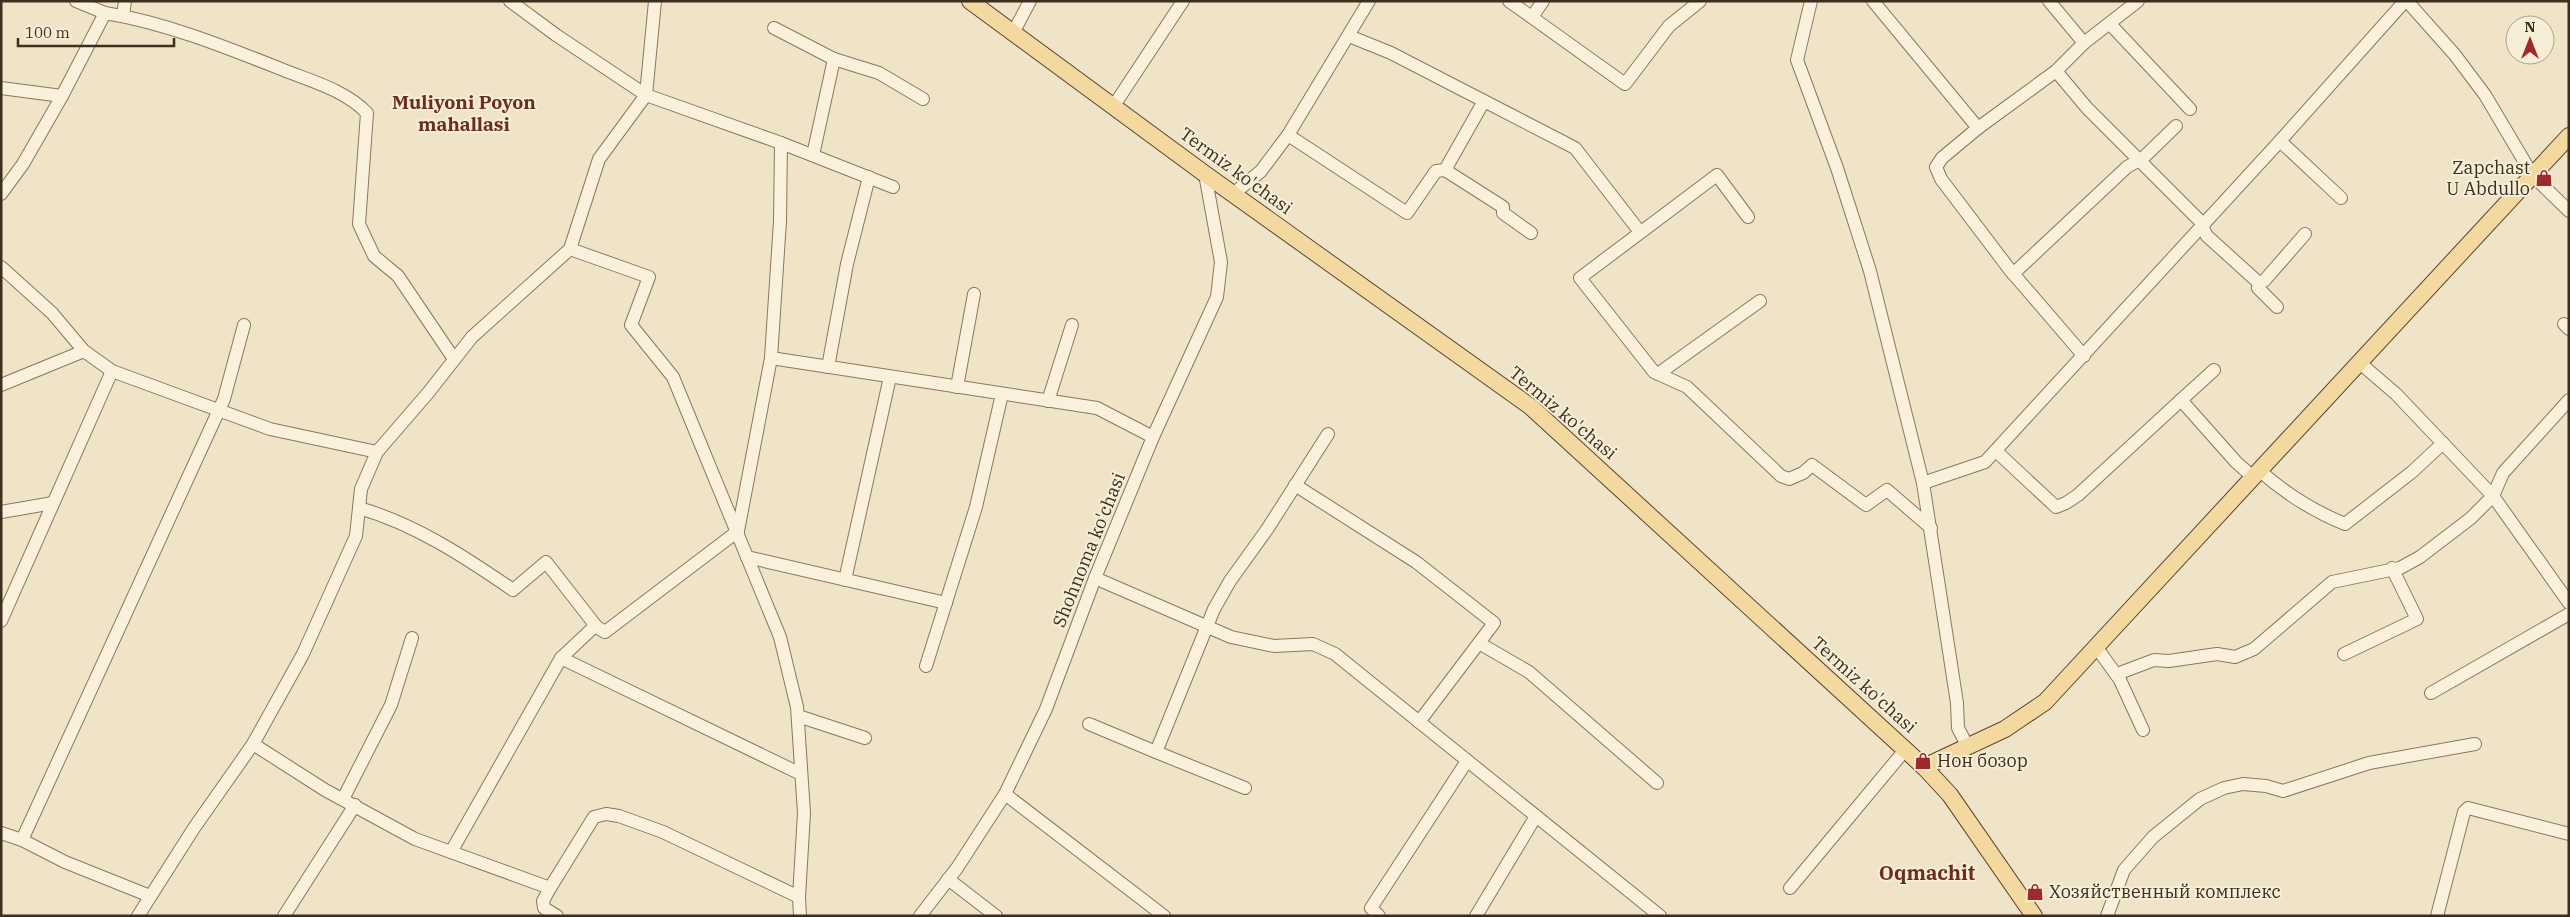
<svg xmlns="http://www.w3.org/2000/svg" width="2570" height="917" viewBox="0 0 2570 917" font-family="'IBM Plex Serif',serif">
<style>
.lines{fill:none;stroke-linecap:round;stroke-linejoin:round}
.minor-casing{stroke:#8d765c;stroke-width:14}
.major-casing{stroke:#5b4430;stroke-width:18}
.minor{stroke:#faf1dc;stroke-width:12}
.major{stroke:#f3d9a0;stroke-width:16}
.labels{text-anchor:middle;stroke-width:4;stroke-linejoin:round;paint-order:stroke}
.poi-label{font-size:18px;fill:#3d2e20;stroke:#f7eed8;text-anchor:start}
.street-label{font-size:18px;fill:#3d2e20;stroke:#f7eed8}
.neighbourhood-label{font-size:19px;font-weight:bold;fill:#6b2e1e;stroke:#f7eed8}
.quarter-label{font-size:20px;font-weight:bold;fill:#6b2e1e;stroke:#f7eed8}
</style>
<rect width="100%" height="100%" fill="#f0e4c8"/>
<g class="lines">
<g class="minor-casing">
<g id="minor">
<polyline points="76,1 105,13"/>
<polyline points="510,1 556,35 646,95 781,143 893,187"/>
<polyline points="1509,1 1625,84 1669,26 1700,1"/>
<polyline points="1811,1 1797,60 1837,168 1870,271 1923,483 1957,703 1958,728 1968,747"/>
<polyline points="1873,1 1978,128"/>
<polyline points="2049,1 2084,43"/>
<polyline points="2407,1 2455,55 2485,95 2533,176 2569,211"/>
<polyline points="123,16 125,1"/>
<polyline points="1532,17 1543,1"/>
<polyline points="2110,24 2190,109"/>
<polyline points="774,28 834,59 813,155"/>
<polyline points="1013,33 1030,1"/>
<polyline points="1349,36 1391,53 1484,101 1445,170 1503,207 1503,213 1531,233"/>
<polyline points="834,59 879,73 923,99"/>
<polyline points="2056,71 2087,108 2204,225"/>
<polyline points="1,88 62,96 23,164 1,194"/>
<path d="M62,96L105,13C167,23 228,48 286,71C314,82 346,91 367,113L359,224L374,256L398,276L454,359"/>
<polyline points="1484,101 1575,148 1640,232"/>
<polyline points="1113,107 1183,1"/>
<polyline points="1288,135 1407,213 1436,171 1445,170"/>
<polyline points="2280,141 2341,198"/>
<polyline points="1233,194 1261,171 1288,135 1369,1"/>
<polyline points="1748,217 1717,175 1580,278 1654,372 1687,387 1781,476 1789,479 1803,473 1812,465 1866,505 1887,490 1931,528"/>
<polyline points="2202,227 2207,236 2259,283 2258,288 2277,307"/>
<polyline points="570,249 649,277 631,325 673,377 780,637 797,707 804,813 799,897"/>
<polyline points="1,267 52,313 84,351 112,371 270,429 377,452"/>
<polyline points="2013,274 2127,167 2143,158 2176,126"/>
<polyline points="2259,283 2264,281 2305,234"/>
<polyline points="2564,324 2569,329"/>
<polyline points="2084,356 2010,270 1941,179 1936,167 1942,158 1978,128 2056,71 2084,43 2138,1"/>
<polyline points="771,358 1097,408 1153,437"/>
<polyline points="2360,363 2396,394 2493,496 2569,603"/>
<polyline points="828,367 847,264 869,177"/>
<polyline points="2214,370 2181,400 2236,462 2254,478"/>
<polyline points="1658,374 1760,301"/>
<polyline points="1,385 84,351"/>
<polyline points="957,387 974,294"/>
<polyline points="1048,401 1072,325"/>
<polyline points="1996,451 2056,507 2066,503 2078,495 2181,400"/>
<path d="M2260,471C2285,493 2313,511 2345,524L2412,472L2443,443"/>
<polyline points="1923,483 1985,462 2280,141 2405,1"/>
<polyline points="1295,485 1416,562 1494,623 1419,722"/>
<path d="M359,508C415,524 465,557 513,590L546,562L596,626"/>
<polyline points="1,512 53,503"/>
<polyline points="747,557 946,603"/>
<polyline points="1095,578 1231,637 1274,646 1313,644 1335,654 1660,916"/>
<polyline points="845,580 890,377"/>
<polyline points="1,621 112,371"/>
<polyline points="1479,643 1529,672 1657,783"/>
<polyline points="2097,648 2120,680 2143,730"/>
<polyline points="2344,654 2417,619 2392,568"/>
<polyline points="561,658 595,626 605,632 738,531 771,358 780,221 781,143"/>
<polyline points="926,666 976,507 1002,394"/>
<polyline points="2117,674 2154,660 2169,661 2217,654 2235,657 2254,649 2332,582 2400,568 2420,557 2471,518 2493,496 2503,473 2569,400"/>
<polyline points="2431,693 2569,614"/>
<polyline points="798,716 865,738"/>
<polyline points="1089,724 1156,752"/>
<polyline points="253,744 325,790 415,839 550,888 594,817 606,814 619,816 663,832 799,897 800,916"/>
<polyline points="1245,788 1156,752 1214,609 1230,581 1268,528 1328,434"/>
<polyline points="1005,794 1164,916"/>
<polyline points="343,799 391,705 412,638"/>
<polyline points="1,833 22,840 65,862 150,896"/>
<polyline points="22,840 224,399 244,325"/>
<polyline points="451,852 561,658 801,774"/>
<polyline points="948,879 996,916"/>
<polyline points="550,888 543,901 544,908 557,916"/>
<polyline points="1790,888 1905,750"/>
<polyline points="138,916 194,828 253,744 303,654 356,536 361,489 377,452 428,393 472,337 570,249 599,159 646,95 655,1"/>
<polyline points="284,916 355,805"/>
<polyline points="920,916 957,868 1005,794 1046,709 1095,578 1153,437 1217,297 1221,262 1205,174"/>
<polyline points="1379,916 1371,908 1467,761"/>
<polyline points="1476,916 1536,816"/>
<polyline points="2107,916 2124,870 2153,837 2200,799 2224,788 2243,784 2266,786 2283,791 2369,763 2475,744"/>
<polyline points="2437,916 2464,812 2468,808 2569,834"/>
</g>
</g>
<g class="major-casing">
<g id="major">
<polyline points="970,1 1205,174 1531,407 1924,767 1950,795 2034,916"/>
<polyline points="1924,767 2005,729 2045,702 2569,136"/>
</g>
</g>
<use href="#minor" class="minor"/>
<use href="#major" class="major"/>
</g>
<defs>
<g id="shop-bare" transform="scale(1.35)"><path d="M-5-2.5h2.3a2.7 3.5 0 0 1 5.4 0H5L5.5 6h-11ZM-1.5-2.5h3a1.5 2.3 0 0 0-3 0Z" fill="#9e2a2b" stroke="#f7eed8" stroke-width="2.5" paint-order="stroke"/></g>
</defs>
<g fill-rule="evenodd">
<use href="#shop-bare" x="2544" y="178"/>
<use href="#shop-bare" x="1923" y="761"/>
<use href="#shop-bare" x="2035" y="892"/>
</g>
<g class="labels">
<g class="poi-label">
<text x="2530" y="174" text-anchor="end">Zapchast<tspan x="2530" dy="21">U Abdullo</tspan></text>
<text x="1937" y="767">Нон бозор</text>
<text x="2049" y="898">Хозяйственный комплекс</text>
</g>
<g class="street-label">
<text transform="translate(1236 171) rotate(36)" y="6">Termiz ko'chasi</text>
<text transform="translate(1563 413) rotate(40)" y="6">Termiz ko'chasi</text>
<text transform="translate(1089 550) rotate(-68)" y="6">Shohnoma ko'chasi</text>
<text transform="translate(1864 685) rotate(42)" y="6">Termiz ko'chasi</text>
</g>
<g class="neighbourhood-label">
<text x="464" y="109">Muliyoni Poyon<tspan x="464" dy="22">mahallasi</tspan></text>
</g>
<g class="quarter-label">
<text x="1927" y="880">Oqmachit</text>
</g>
</g>
<rect width="2570" height="917" fill="none" stroke="#3d2e20" stroke-width="5"/>
<g transform="translate(2530 40)"><circle r="24" fill="#f7eed8" stroke="#ada18e"/>
<path d="M0-4L9 19L0 12L-9 19Z" fill="#9e2a2b"/>
<text y="-8" font-size="14" font-weight="bold" text-anchor="middle" fill="#3d2e20">N</text>
</g>
<path d="M18 38v8h156v-8" fill="none" stroke="#3d2e20" stroke-width="2.5"/>
<text x="25" y="38" font-size="15" fill="#3d2e20" stroke="#f7eed8" stroke-width="4" paint-order="stroke">100 m</text>
</svg>
